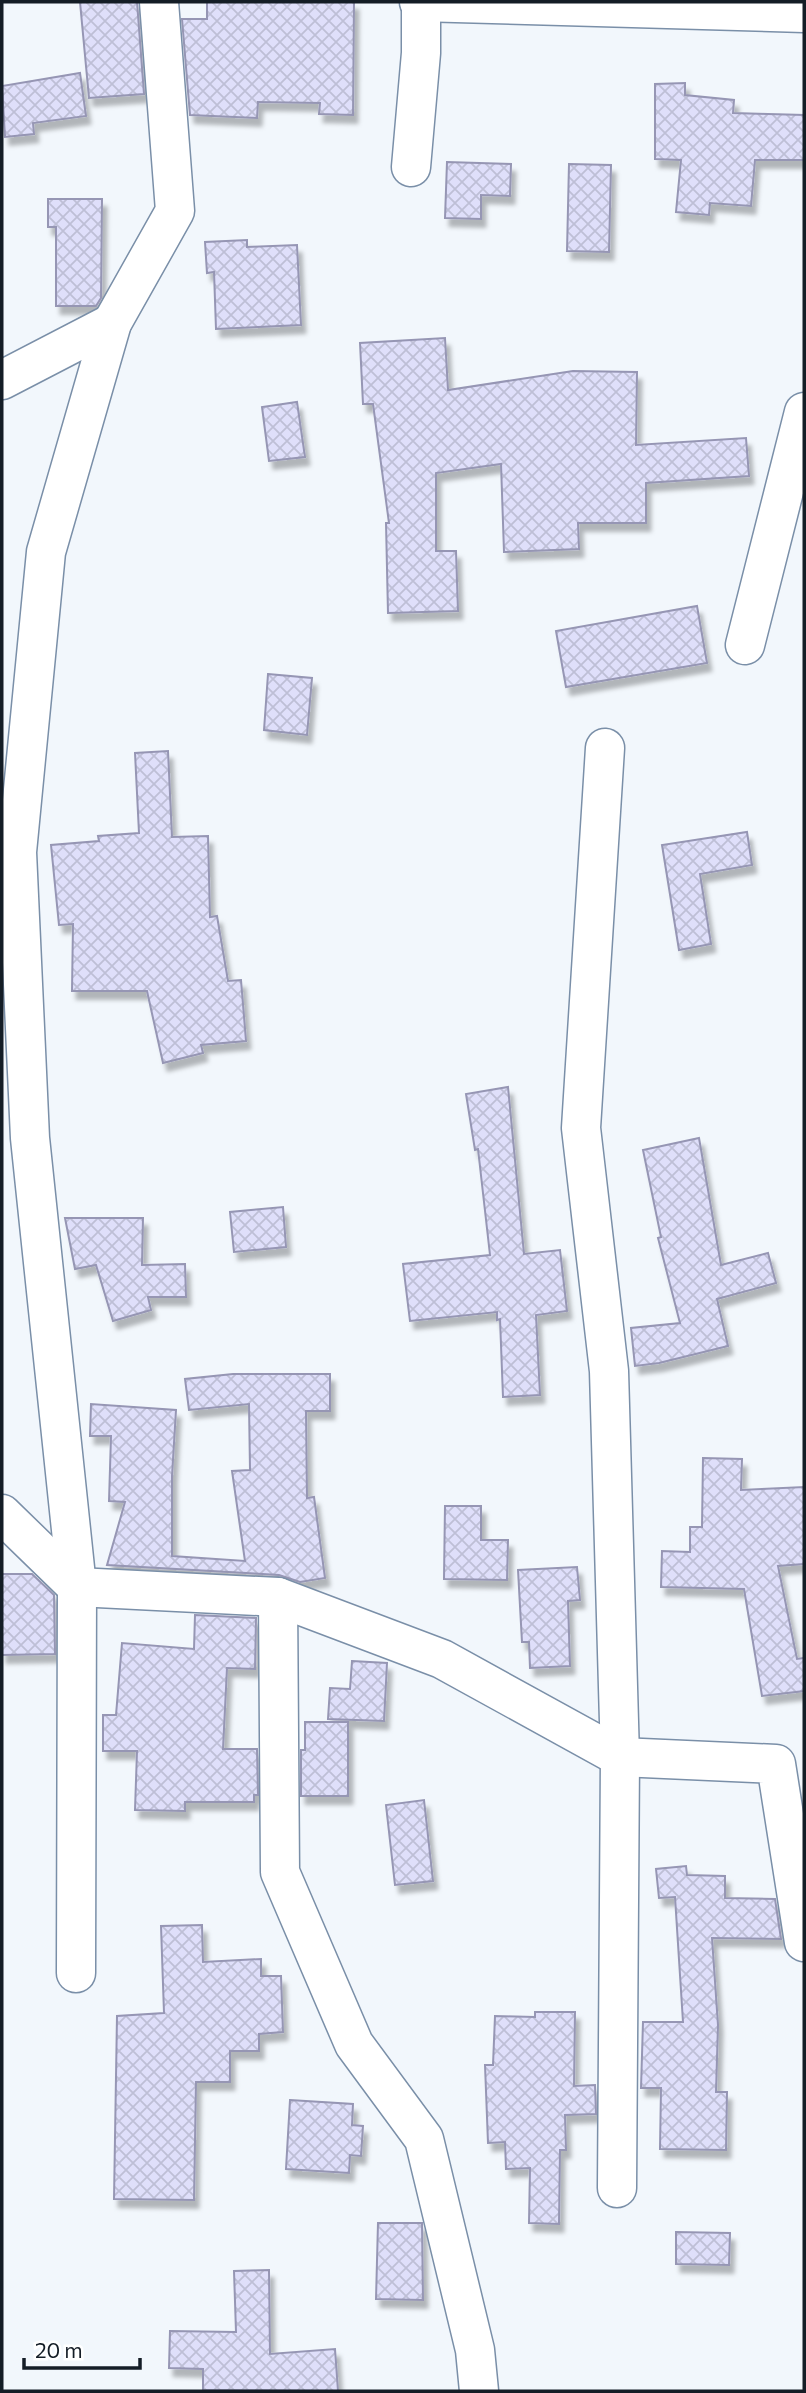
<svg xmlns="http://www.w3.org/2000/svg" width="806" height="2393" viewBox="0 0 806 2393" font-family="Commissioner,sans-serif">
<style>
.building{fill:url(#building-cross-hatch);stroke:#9696b4;stroke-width:2;filter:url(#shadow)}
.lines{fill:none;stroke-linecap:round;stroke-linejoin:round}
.minor-casing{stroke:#7a8fa8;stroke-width:41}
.minor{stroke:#fff;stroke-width:38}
</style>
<defs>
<pattern id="building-cross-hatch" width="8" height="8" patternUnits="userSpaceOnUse" patternTransform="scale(1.75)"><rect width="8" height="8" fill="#dfdffa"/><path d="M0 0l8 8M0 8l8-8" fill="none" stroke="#bebfd6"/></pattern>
<filter id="shadow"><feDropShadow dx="4.5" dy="8" stdDeviation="2" flood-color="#0004"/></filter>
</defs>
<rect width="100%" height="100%" fill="#f2f7fc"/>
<g class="building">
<polygon points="80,2 137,2 144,94 89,98"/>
<polygon points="207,2 354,2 353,115 319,114 320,103 258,102 257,118 190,115 182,19 207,19"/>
<polygon points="80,73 86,116 33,123 34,134 5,137 2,86"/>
<polygon points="685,83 685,95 734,100 733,113 804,115 804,160 755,160 751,206 710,203 709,215 676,212 681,160 655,159 655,84"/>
<polygon points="447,162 511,164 510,196 481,195 481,219 445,218"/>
<polygon points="569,164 611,165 609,252 567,251"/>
<polygon points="48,199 102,199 101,298 96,306 56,306 56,227 48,227"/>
<polygon points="247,240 247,247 297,245 301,325 216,329 214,272 207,273 205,242"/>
<polygon points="445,338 448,390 573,371 637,372 636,445 746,438 749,476 646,483 646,523 578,523 579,549 504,552 501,464 436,473 436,551 456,551 458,611 388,613 386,523 389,523 373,404 363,404 360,343"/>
<polygon points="297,402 305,457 269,461 262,407"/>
<polygon points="697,606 707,663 566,687 556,631"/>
<polygon points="268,674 312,678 307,735 264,730"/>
<polygon points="168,751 172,837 208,836 210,917 217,916 228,981 241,980 246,1041 201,1045 203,1053 163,1063 147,991 72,991 73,924 59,925 51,845 99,841 98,836 139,833 135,753"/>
<polygon points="747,832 752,865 700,874 711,944 679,950 662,845"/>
<polygon points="508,1087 524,1254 560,1250 567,1311 536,1315 540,1395 503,1397 500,1319 497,1320 497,1312 410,1321 403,1264 490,1255 478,1149 475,1150 466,1094"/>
<polygon points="699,1138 721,1265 768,1253 776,1283 717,1299 728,1346 659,1363 635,1366 631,1328 680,1323 658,1238 661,1237 643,1150"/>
<polygon points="283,1207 286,1247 234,1252 230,1212"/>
<polygon points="65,1218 143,1218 142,1265 185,1264 186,1297 148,1297 151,1310 113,1321 96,1265 75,1269"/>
<polygon points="233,1374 330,1374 330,1411 306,1411 307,1498 314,1497 325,1578 300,1582 279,1575 107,1565 125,1502 109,1501 111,1436 90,1436 91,1404 176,1410 172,1476 172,1556 245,1561 232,1471 250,1470 249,1404 189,1410 185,1379"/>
<polygon points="703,1458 742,1459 741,1490 804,1487 804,1564 778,1566 797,1659 804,1658 804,1691 762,1696 744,1589 661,1587 662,1551 690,1552 690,1527 702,1527"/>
<polygon points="445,1506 481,1506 481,1540 508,1540 507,1580 444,1579"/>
<polygon points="577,1567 580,1600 568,1601 570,1666 530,1668 529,1642 522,1642 518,1570"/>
<polygon points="2,1574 32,1574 54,1595 55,1654 2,1655"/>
<polygon points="195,1615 256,1618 255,1669 227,1668 223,1749 257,1749 258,1795 254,1795 254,1802 185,1802 185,1811 135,1810 137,1751 103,1751 103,1715 116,1715 122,1643 194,1649"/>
<polygon points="352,1661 387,1663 384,1721 328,1719 330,1688 350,1689"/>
<polygon points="305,1722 348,1722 348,1796 301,1796 301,1750 305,1750"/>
<polygon points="424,1800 433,1881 395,1885 386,1805"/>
<polygon points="686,1866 687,1875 725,1876 725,1898 775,1899 781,1939 712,1938 718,2025 716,2092 727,2092 726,2150 660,2149 661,2088 641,2088 643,2022 683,2022 675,1897 659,1898 656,1869"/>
<polygon points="202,1925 203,1962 261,1959 261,1976 281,1976 283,2032 259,2034 259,2051 230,2051 230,2082 196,2082 194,2200 114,2199 117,2016 164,2013 161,1926"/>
<polygon points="535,2012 575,2012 574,2086 595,2085 596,2114 565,2115 566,2150 560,2150 559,2224 529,2223 530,2168 506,2169 505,2142 488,2143 485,2065 493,2065 495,2016 535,2017"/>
<polygon points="290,2100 353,2104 352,2125 363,2126 361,2156 350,2155 349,2173 286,2169"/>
<polygon points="378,2223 422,2223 423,2300 376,2299"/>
<polygon points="676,2232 730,2233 729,2265 676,2264"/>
<polygon points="269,2270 270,2354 335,2349 338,2391 203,2390 203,2369 169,2368 170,2331 236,2332 234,2271"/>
</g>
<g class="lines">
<g class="minor-casing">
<g id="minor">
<polyline points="419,2 804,13"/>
<polyline points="411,167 421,53 421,4"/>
<polyline points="2,380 112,323"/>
<polyline points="745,645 804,412"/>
<polyline points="605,748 581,1128 609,1371 620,1757 617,2188"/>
<polyline points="2,1514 77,1587 278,1597 442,1659 620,1757 776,1764 804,1942"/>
<polyline points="278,1597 280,1872 354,2044 424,2139 475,2350 479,2391"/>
<polyline points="76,1973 77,1587 30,1138 17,852 46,552 112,323 175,211 159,2"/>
</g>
</g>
<use href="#minor" class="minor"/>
</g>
<rect width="806" height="2393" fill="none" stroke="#141d26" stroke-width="7"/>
<path d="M24 2358v10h116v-10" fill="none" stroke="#141d26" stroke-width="3.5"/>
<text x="35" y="2358" font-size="21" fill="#141d26" stroke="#ffffff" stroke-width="5" paint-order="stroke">20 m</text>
</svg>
